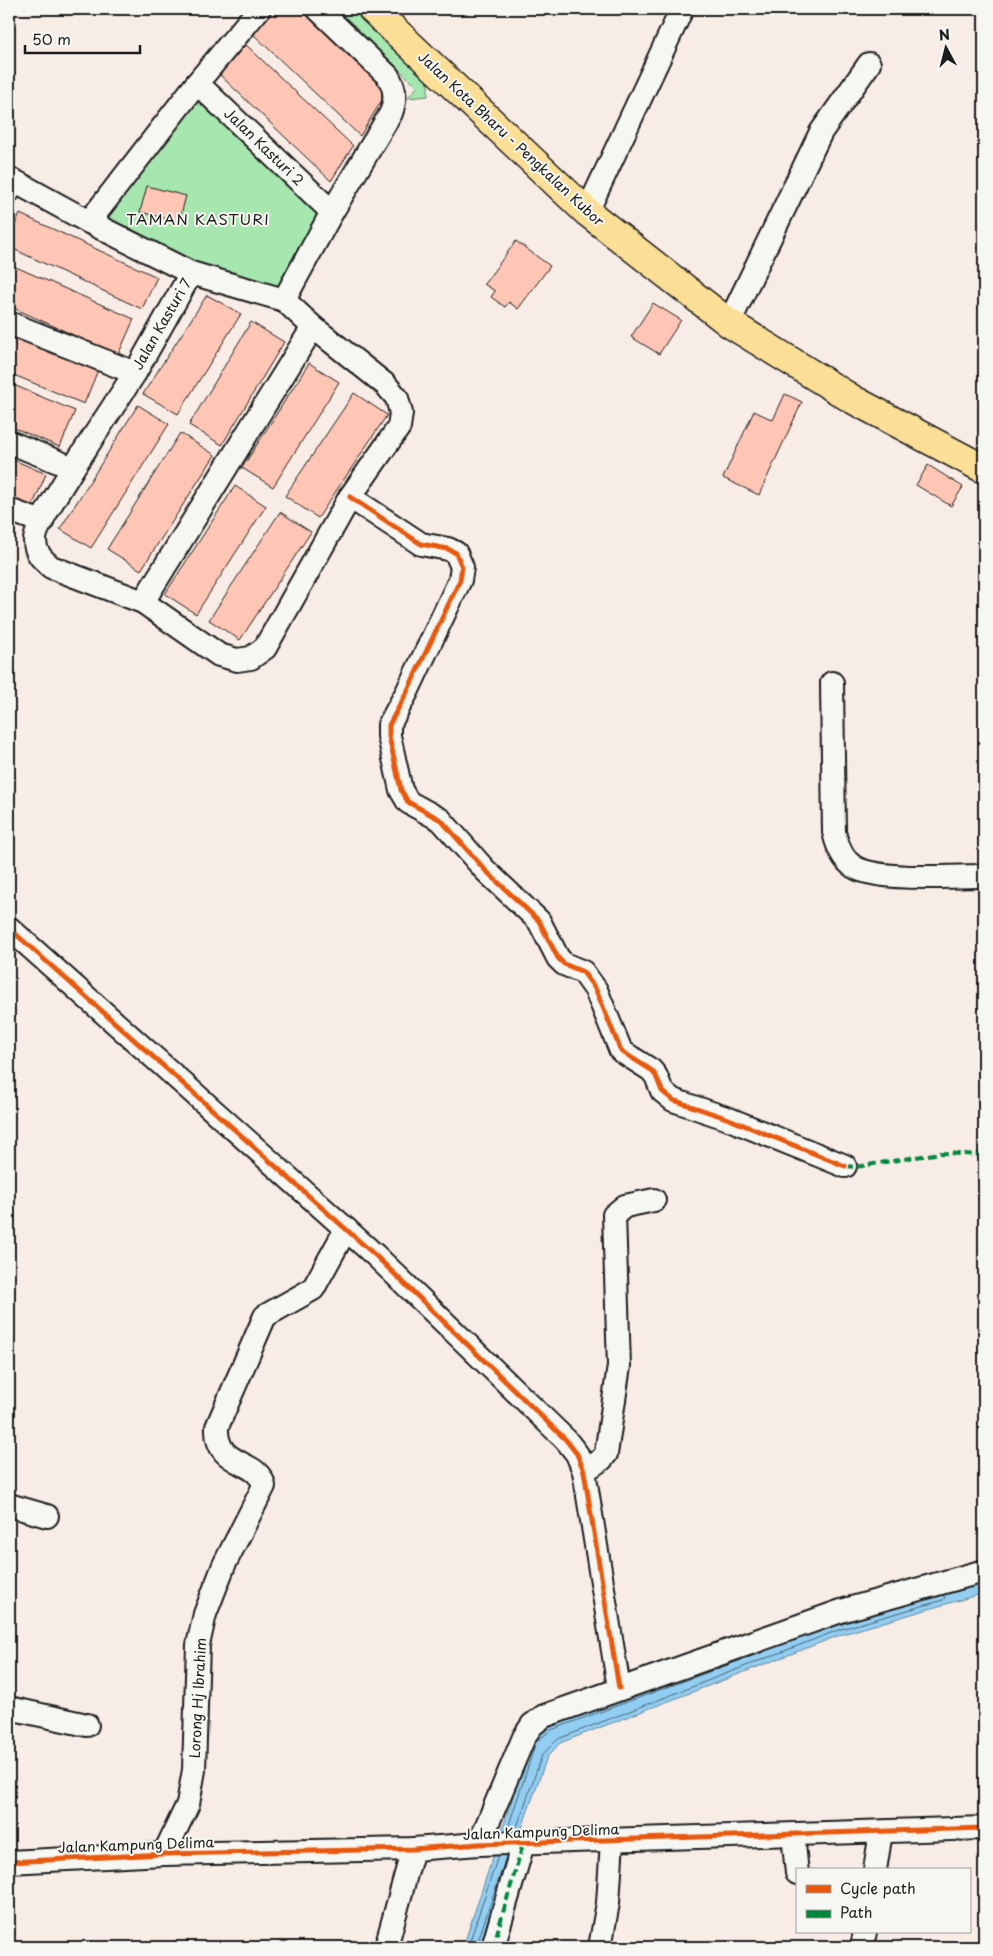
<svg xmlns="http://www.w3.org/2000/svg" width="993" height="1956" viewBox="0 0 993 1956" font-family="'Playpen Sans',sans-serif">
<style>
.green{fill:#a6e6af;stroke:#618166}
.water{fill:#92cef2;stroke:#63879c}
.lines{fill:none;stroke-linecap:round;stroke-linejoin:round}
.shore{stroke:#4b6372;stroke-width:1}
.building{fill:#ffc6b5;stroke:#1c1c1c}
.minor-casing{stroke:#1c1c1c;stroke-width:26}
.major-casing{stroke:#1c1c1c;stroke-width:31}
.minor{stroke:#f6f6f2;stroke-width:22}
.major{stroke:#fbdf96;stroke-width:28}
.quiet{stroke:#00873e;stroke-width:4;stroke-dasharray:8 4;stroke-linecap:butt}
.cycleway-casing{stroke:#f6f6f2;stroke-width:8}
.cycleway{stroke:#e8590c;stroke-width:5}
.labels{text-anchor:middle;stroke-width:4;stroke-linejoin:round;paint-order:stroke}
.street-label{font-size:14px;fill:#1c1c1c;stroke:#f6f6f2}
.neighbourhood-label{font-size:15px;letter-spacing:1px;fill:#1c1c1c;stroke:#f6f6f2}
</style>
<rect width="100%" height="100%" fill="#f8ece6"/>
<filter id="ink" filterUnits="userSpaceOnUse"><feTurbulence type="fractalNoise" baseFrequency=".02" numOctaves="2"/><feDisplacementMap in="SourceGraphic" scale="10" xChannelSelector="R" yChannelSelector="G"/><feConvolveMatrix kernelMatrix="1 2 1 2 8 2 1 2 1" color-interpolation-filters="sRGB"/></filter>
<g filter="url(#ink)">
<g class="green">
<polygon points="337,9 354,9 428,80 428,96 408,98 417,87"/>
<polygon points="197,83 332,212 285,299 89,222"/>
</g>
<polygon class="water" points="984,1578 984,1593 843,1634 560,1743 547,1757 480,1947 463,1947 532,1739 548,1726 847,1616"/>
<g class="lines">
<g class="shore">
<polyline points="516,1830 542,1755 558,1739 841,1629 943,1600 945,1598 943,1595"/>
<polyline points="507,1831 536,1742 551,1730 763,1652"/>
<polyline points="468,1947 498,1856"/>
<polyline points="476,1947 506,1857"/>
</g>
</g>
<g class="building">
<polygon points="269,9 301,9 381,84 382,100 360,136 251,32"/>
<polygon points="243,42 353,146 331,181 219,74"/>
<polygon points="147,186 186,196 179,222 140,212"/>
<polygon points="20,214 157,277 142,309 9,247 9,237"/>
<polygon points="516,241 550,266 518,309 509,302 505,307 491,297 495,291 484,284"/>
<polygon points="9,264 134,319 118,355 9,306"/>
<polygon points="207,295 241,314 178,414 143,394"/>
<polygon points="653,303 681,320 659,354 631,337"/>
<polygon points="251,322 284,342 222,445 189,425"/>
<polygon points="9,333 98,370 84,404 9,373"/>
<polygon points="309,363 339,382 273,487 242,468"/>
<polygon points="9,383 75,411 60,447 9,426"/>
<polygon points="354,393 387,415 318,518 285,496"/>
<polygon points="785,394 802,402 759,495 723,478 754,411 773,420"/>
<polygon points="138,405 169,424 91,548 60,529"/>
<polygon points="180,433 215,455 141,570 107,549"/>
<polygon points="9,458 46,474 32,507 9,497"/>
<polygon points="928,465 963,487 951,506 916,485"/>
<polygon points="235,486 266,506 196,614 165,594"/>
<polygon points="280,512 311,532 240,640 209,620"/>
</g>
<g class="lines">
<g class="minor-casing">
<g id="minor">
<polyline points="197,83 332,212"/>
<polyline points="9,191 14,181 89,222 191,273 135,373 73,468 9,442"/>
<polyline points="587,212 682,9"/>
<polyline points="89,222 197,83 259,9"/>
<path d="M284,300L332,212L391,113C396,99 396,90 388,76L318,9"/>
<polyline points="9,323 135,373"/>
<polyline points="729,323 821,132 869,64"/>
<path d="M73,468C65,482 34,528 35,541C35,553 43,560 51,567L143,602L219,655L237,660L251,658L265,648L350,497L399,427L401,413L397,398L386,385L313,327L284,300L191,273"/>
<polyline points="350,497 421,544 448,549 456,553 462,567 460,580 407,692 389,725 389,736 401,790 408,802 441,820 485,870 539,921 558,958 564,964 583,972 596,990 621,1051 651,1070 656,1076 662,1091 673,1100 729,1119 845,1166"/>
<polyline points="9,510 42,522"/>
<polyline points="143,602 313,327"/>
<path d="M832,683L834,832C837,845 844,863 858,869C887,881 951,876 984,876"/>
<polyline points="9,928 376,1256 566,1440 577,1454 584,1471 619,1688"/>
<polyline points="584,1471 602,1459 606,1454 619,1366 614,1215 625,1206 654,1200"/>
<polyline points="9,1505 47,1516"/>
<polyline points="9,1708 87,1725"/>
<polyline points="793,1835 797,1873"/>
<polyline points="479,1844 524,1737 532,1725 544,1716 841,1611 984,1571"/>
<path d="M164,1854L188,1804L194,1770L198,1645L205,1614L224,1565L264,1486C259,1458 215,1469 217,1427L265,1316L313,1289L346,1229"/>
<polyline points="9,1862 164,1854 413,1849 479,1844 984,1828"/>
<polyline points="875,1870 881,1832"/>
<polyline points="386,1947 413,1849"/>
<polyline points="493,1947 523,1844"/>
<polyline points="600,1947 608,1903 612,1841"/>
<polyline points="862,1947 865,1932"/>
</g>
</g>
<g class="major-casing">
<polyline id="major" points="372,9 587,212 729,323 852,399 984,469"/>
</g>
<use href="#minor" class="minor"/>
<use href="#major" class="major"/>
<g class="quiet">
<polyline points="845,1166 856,1167 940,1153 984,1155"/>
<polyline points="493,1947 523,1844"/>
</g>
<g class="cycleway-casing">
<g id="cycleway">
<polyline points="350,497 421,544 448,549 456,553 462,567 460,580 407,692 389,725 389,736 401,790 408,802 441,820 485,870 539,921 558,958 564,964 583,972 596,990 621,1051 651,1070 656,1076 662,1091 673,1100 729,1119 845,1166"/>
<polyline points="9,928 376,1256 566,1440 577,1454 584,1471 619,1688"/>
<polyline points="9,1862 164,1854 413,1849 479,1844 984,1828"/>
</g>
</g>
<use href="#cycleway" class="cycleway"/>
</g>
</g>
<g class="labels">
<g class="street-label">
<text transform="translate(511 139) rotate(43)" y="5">Jalan Kota Bharu - Pengkalan Kubor</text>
<text transform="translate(264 147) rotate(44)" y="5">Jalan Kasturi 2</text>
<text transform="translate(162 324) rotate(-60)" y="5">Jalan Kasturi 7</text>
<text transform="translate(198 1698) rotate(-87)" y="5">Lorong Hj Ibrahim</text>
<text transform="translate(541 1832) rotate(-2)" y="5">Jalan Kampung Delima</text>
<text transform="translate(136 1845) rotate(-2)" y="5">Jalan Kampung Delima</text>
</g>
<g class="neighbourhood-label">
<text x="198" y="225">TAMAN KASTURI</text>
</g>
</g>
<rect width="993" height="1956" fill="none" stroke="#f6f6f2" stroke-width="30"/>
<rect x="15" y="15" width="963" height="1926" fill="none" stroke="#1c1c1c" stroke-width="2" filter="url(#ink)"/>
<rect x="796" y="1868" width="175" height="65" fill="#f6f6f2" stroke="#9f9f9c"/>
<rect x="806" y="1885" width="25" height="8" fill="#e8590c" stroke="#9f9f9c"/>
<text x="840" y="1894" font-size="15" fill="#1c1c1c">Cycle path</text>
<rect x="806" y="1910" width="25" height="8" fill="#00873e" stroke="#9f9f9c"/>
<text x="840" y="1918" font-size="15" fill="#1c1c1c">Path</text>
<g transform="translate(946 48) rotate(353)" stroke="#f6f6f2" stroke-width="4" paint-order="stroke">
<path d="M0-4L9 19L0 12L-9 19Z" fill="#1c1c1c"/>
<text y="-8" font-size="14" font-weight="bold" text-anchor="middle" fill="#1c1c1c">N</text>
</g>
<path d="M25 45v8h115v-8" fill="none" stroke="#1c1c1c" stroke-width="2.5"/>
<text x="32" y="45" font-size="15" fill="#1c1c1c" stroke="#f6f6f2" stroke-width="4" paint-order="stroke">50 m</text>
</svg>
